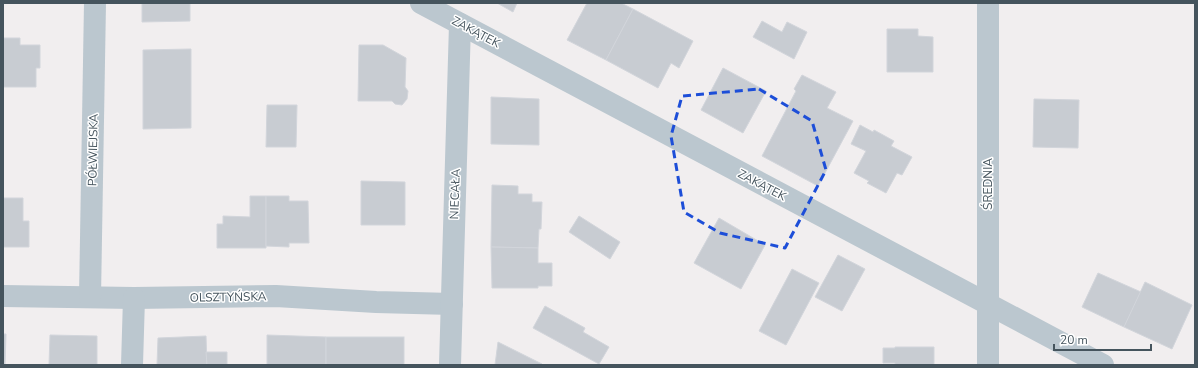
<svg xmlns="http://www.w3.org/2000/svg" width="1198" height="368" viewBox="0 0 1198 368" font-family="'Nunito Sans',sans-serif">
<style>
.building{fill:#c8ccd2;stroke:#d2d5db}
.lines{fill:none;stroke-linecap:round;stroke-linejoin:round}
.street{stroke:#bbc7cf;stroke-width:22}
.marked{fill:none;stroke:#1d4ed8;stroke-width:3;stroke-dasharray:8 5;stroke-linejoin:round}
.labels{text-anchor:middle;stroke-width:3;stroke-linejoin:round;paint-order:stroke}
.street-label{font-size:12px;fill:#45545d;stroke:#fff}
</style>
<rect width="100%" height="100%" fill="#f1eeef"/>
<g class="building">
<polygon points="142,3 190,3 190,21 142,22"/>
<polygon points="497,3 517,3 513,12"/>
<polygon points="587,3 621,3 633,9 606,60 567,40"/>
<polygon points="633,9 693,41 679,68 671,63 658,88 606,60"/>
<polygon points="762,21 782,32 787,22 807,32 794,59 753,37"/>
<polygon points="887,29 918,29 918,36 933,37 933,72 887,72"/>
<polygon points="3,38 20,38 20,45 40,45 40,68 36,68 36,87 3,87"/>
<polygon points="359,45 383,45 406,58 405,87 408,91 407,99 402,105 395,104 392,101 358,101"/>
<polygon points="191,49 191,128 143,129 143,50"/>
<polygon points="723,68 766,91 743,133 701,110"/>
<polygon points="802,75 836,92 827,108 853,121 818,186 762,156 796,91 794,89"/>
<polygon points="491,97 539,99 539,145 491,144"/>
<polygon points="1034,99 1079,100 1078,148 1033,147"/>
<polygon points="267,105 297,105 296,147 266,147"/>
<polygon points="860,125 873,132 874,130 894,141 891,146 912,157 902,175 897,173 886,193 867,183 869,181 854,173 866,151 851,144"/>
<polygon points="361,181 405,182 405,225 361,225"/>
<polygon points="492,185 518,186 518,194 532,194 532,202 542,202 541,229 539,229 538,248 491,247"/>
<polygon points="250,196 266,196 266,248 217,248 217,224 223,224 223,216 250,217"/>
<polygon points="266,196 289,196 289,201 308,201 309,243 289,243 289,247 266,246"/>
<polygon points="3,198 23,198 23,221 29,221 29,247 3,247"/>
<polygon points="579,216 620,242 610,259 569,232"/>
<polygon points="719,218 765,245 741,289 694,263"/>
<polygon points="491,247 538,248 538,263 552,263 552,286 538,286 538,288 492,288"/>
<polygon points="838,255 865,269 842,311 815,297"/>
<polygon points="792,269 819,283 786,345 759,331"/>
<polygon points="1098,273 1141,292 1124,327 1082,307"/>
<polygon points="1145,282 1192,305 1172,349 1124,327"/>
<polygon points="545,306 585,328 583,332 609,347 599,364 533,328"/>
<polygon points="3,334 6,334 5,365 3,365"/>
<polygon points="50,335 97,336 97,365 49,365"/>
<polygon points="267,335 326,337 326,365 267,365"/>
<polygon points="206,336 207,365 157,365 158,338"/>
<rect x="326" y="337" width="78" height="28"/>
<polygon points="498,342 542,364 542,365 495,365"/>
<polygon points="895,347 934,347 934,365 895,365 895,363 883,363 883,348 895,348"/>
<polygon points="206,352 227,352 227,365 207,365"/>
</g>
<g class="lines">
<g class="street">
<polyline points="421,3 1103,365"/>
<polyline points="3,296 134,298 276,296 376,302 452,304"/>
<polyline points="90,297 95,3"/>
<polyline points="132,365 134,298"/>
<polyline points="450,365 460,24"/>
<polyline points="988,365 988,3"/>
</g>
</g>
<path class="marked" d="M759,89L812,121L826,170L785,248L720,233L684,212L671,136L682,96Z"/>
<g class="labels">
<g class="street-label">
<text transform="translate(476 32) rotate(28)" y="4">ZAKĄTEK</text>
<text transform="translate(93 150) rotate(-89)" y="4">PÓŁWIEJSKA</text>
<text transform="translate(988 184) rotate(-90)" y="4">ŚREDNIA</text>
<text transform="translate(762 185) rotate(28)" y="4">ZAKĄTEK</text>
<text transform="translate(455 194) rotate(-88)" y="4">NIECAŁA</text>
<text transform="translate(228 297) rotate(-1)" y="4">OLSZTYŃSKA</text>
</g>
</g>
<rect width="1198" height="368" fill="none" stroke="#45545d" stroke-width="8"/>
<path d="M1054 344v6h97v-6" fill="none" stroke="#45545d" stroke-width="2"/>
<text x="1060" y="344" font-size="12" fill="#45545d" stroke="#ffffff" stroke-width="3" paint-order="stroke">20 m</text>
</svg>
